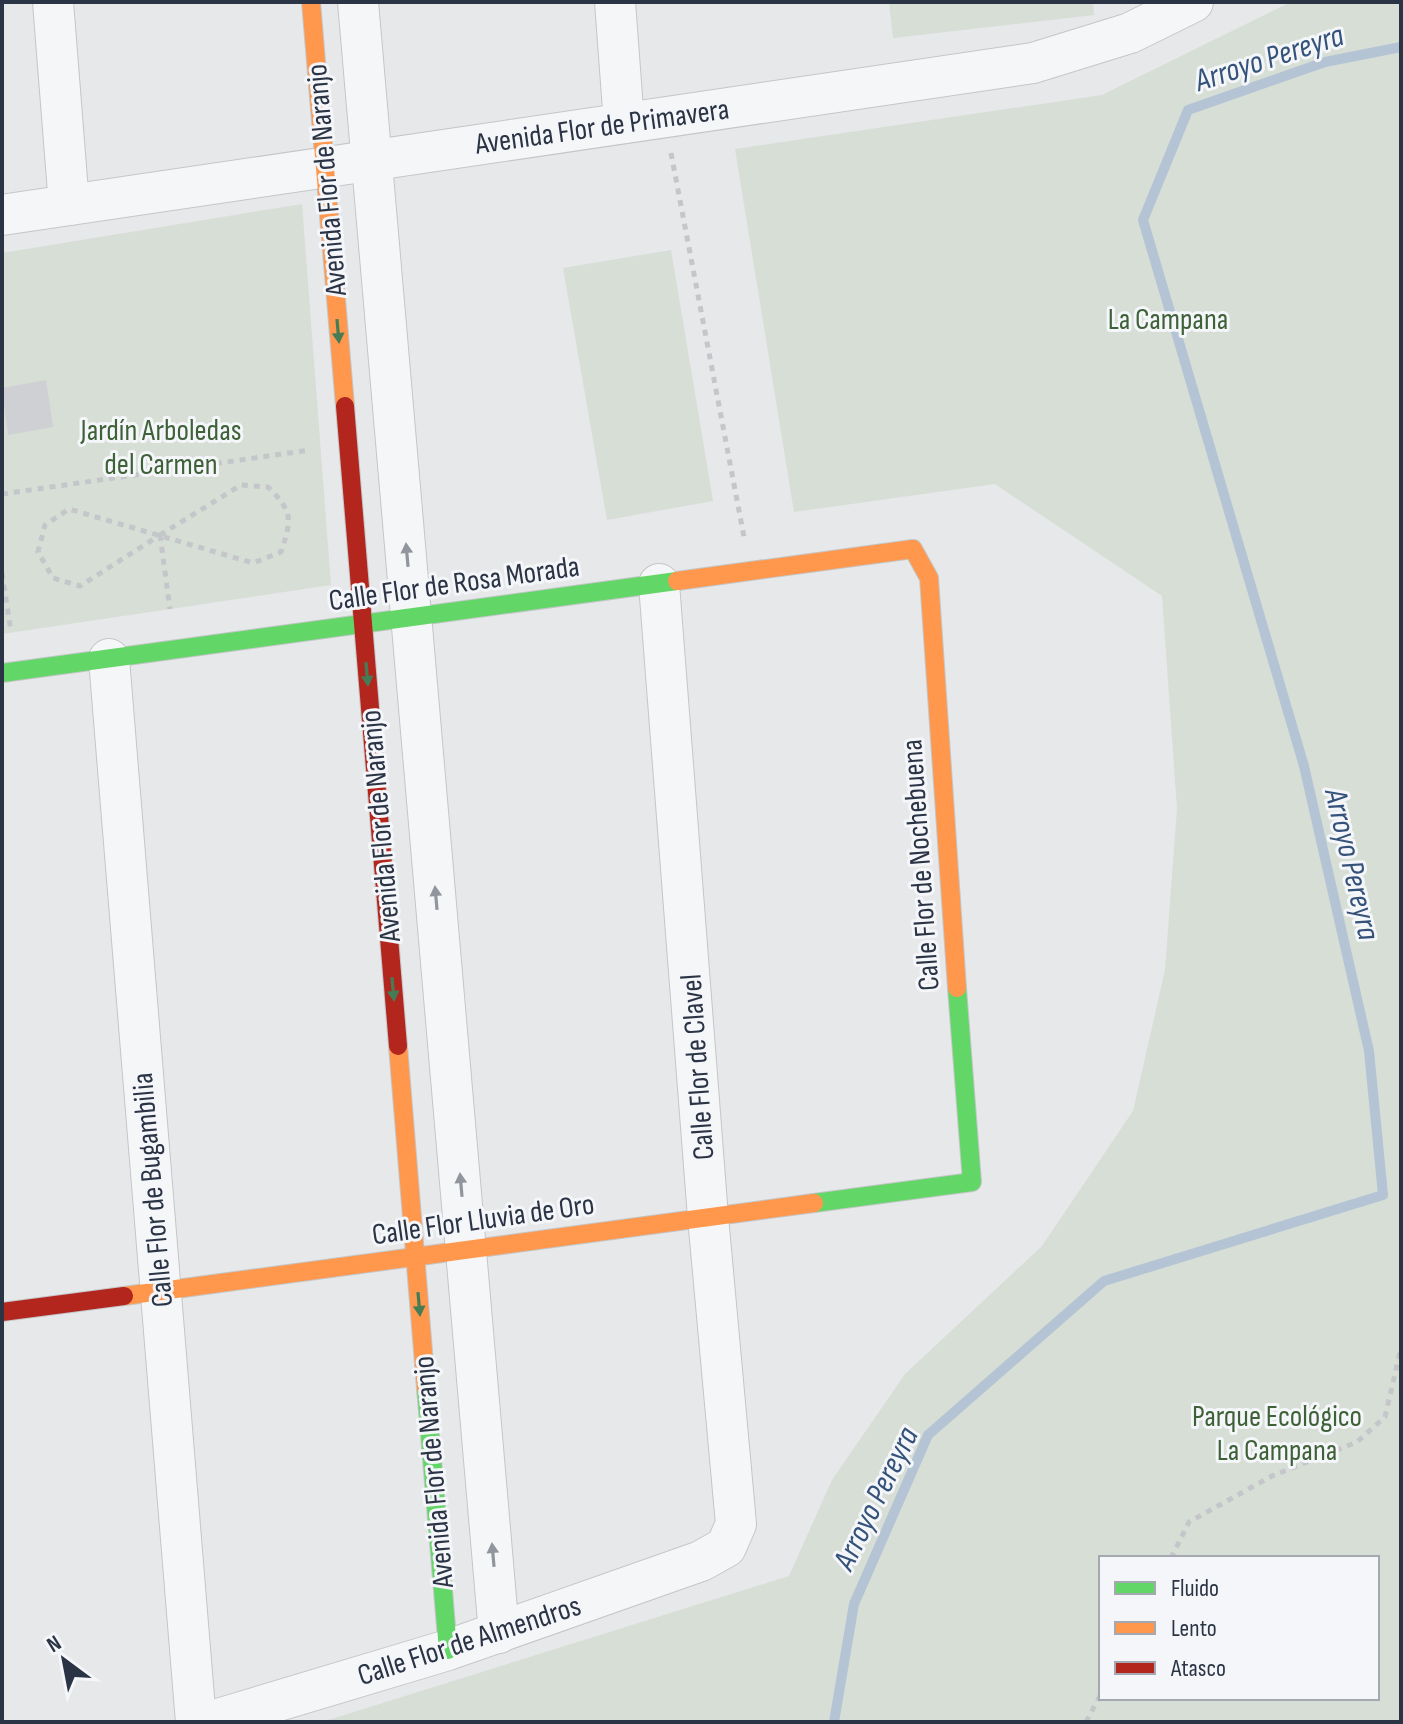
<svg xmlns="http://www.w3.org/2000/svg" width="1403" height="1724" viewBox="0 0 1403 1724" font-family="'Sofia Sans Condensed',sans-serif">
<style>
.green{fill:#d6ded6;fill-rule:evenodd}
.lines{fill:none;stroke-linecap:round;stroke-linejoin:round}
.stream{stroke:#b4c4d5;stroke-width:10}
.building{fill:#ced0d3}
.street-casing{stroke:#c4c6c8;stroke-width:42}
.fast-casing{stroke:#c4c6c8;stroke-width:20}
.slow-casing{stroke:#c4c6c8;stroke-width:20}
.jam-casing{stroke:#c4c6c8;stroke-width:20}
.path{stroke:#c5c6ca;stroke-width:5;stroke-dasharray:6 6;stroke-linecap:butt}
.street{stroke:#f5f6f7;stroke-width:40}
.fast{stroke:#63d668;stroke-width:18}
.slow{stroke:#ff974d;stroke-width:18}
.jam{stroke:#b3261e;stroke-width:18}
.oneway{fill:#447d55}
.oneway2{fill:#90959e}
.labels{text-anchor:middle;stroke-width:6;stroke-linejoin:round;paint-order:stroke}
.street-label{font-size:30px;fill:#2b3445;stroke:#f4f6f9}
.park-label{font-size:30px;fill:#3f6138;stroke:#f4f6f9}
.water-label{font-size:32px;font-style:italic;fill:#34527a;stroke:#f4f6f9}
</style>
<rect width="100%" height="100%" fill="#e6e8ea"/>
<g class="green">
<polygon points="889,2 1093,2 1094,15 893,38"/>
<path d="M1291,2H1401V1722H322L789,1576L832,1480L905,1374L1042,1246L1133,1111L1165,970L1177,809L1162,596L995,484L794,512L735,149L1102,95ZM1377,1558V1698H1101V1558Z"/>
<polygon points="302,204 331,585 2,634 2,253"/>
<polygon points="671,250 713,501 607,520 563,268"/>
</g>
<g class="lines">
<polyline class="stream" points="834,1722 854,1604 928,1435 1104,1281 1383,1195 1369,1051 1304,766 1143,220 1188,110 1325,62 1401,47"/>
</g>
<polygon class="building" points="46,380 53,427 8,435 2,388"/>
<g class="lines">
<g class="street-casing">
<g id="street">
<polyline points="53,2 69,205"/>
<polyline points="358,2 499,1633"/>
<polyline points="615,2 624,123"/>
<polyline points="2,215 1033,63 1130,33 1193,2"/>
<polyline points="109,659 196,1722"/>
<polyline points="208,1722 448,1650 701,1561 726,1547 736,1524 708,1217 659,584"/>
</g>
</g>
<g class="fast-casing">
<g id="fast">
<polyline points="2,673 677,581"/>
<polyline points="814,1203 972,1182 957,988"/>
<polyline points="426,1388 448,1650"/>
</g>
</g>
<g class="slow-casing">
<g id="slow">
<polyline points="311,2 345,406"/>
<polyline points="677,581 913,549 929,578 957,988"/>
<polyline points="398,1046 426,1388"/>
<polyline points="124,1296 814,1203"/>
</g>
</g>
<g class="jam-casing">
<g id="jam">
<polyline points="345,406 398,1046"/>
<polyline points="2,1312 124,1296"/>
</g>
</g>
<g class="path">
<polyline points="671,153 744,537"/>
<polyline points="2,494 310,450"/>
<path d="M160,535L241,485L268,487C293,512 292,519 281,552L253,563L69,509L45,525L38,552L53,578L80,586L160,535"/>
<polyline points="160,535 170,609"/>
<polyline points="2,573 11,632"/>
<polyline points="1171,1558 1189,1522 1272,1476 1357,1442 1385,1417 1401,1348"/>
<polyline points="1086,1722 1101,1694"/>
</g>
<use href="#street" class="street"/>
<use href="#fast" class="fast"/>
<use href="#slow" class="slow"/>
<use href="#jam" class="jam"/>
</g>
<defs><path id="oneway-solid" d="M-6-.8H1V-3.2L6.5 0L1 3.2V.8H-6Z" transform="scale(2)"/></defs>
<g class="oneway">
<use href="#oneway-solid" transform="translate(338 331) rotate(85)"/>
<use href="#oneway-solid" transform="translate(367 674) rotate(85)"/>
<use href="#oneway-solid" transform="translate(393 989) rotate(85)"/>
<use href="#oneway-solid" transform="translate(419 1304) rotate(85)"/>
</g>
<g class="oneway2">
<use href="#oneway-solid" transform="translate(407 555) rotate(-95)"/>
<use href="#oneway-solid" transform="translate(436 898) rotate(-95)"/>
<use href="#oneway-solid" transform="translate(461 1185) rotate(-95)"/>
<use href="#oneway-solid" transform="translate(493 1555) rotate(-95)"/>
</g>
<g class="labels">
<g class="street-label">
<text transform="translate(602 126) rotate(-8)" y="10">Avenida Flor de Primavera</text>
<text transform="translate(326 180) rotate(-95)" y="10">Avenida Flor de Naranjo</text>
<text transform="translate(454 583) rotate(-8)" y="10">Calle Flor de Rosa Morada</text>
<text transform="translate(380 826) rotate(-95)" y="10">Avenida Flor de Naranjo</text>
<text transform="translate(920 865) rotate(-94)" y="10">Calle Flor de Nochebuena</text>
<text transform="translate(697 1067) rotate(-94)" y="10">Calle Flor de Clavel</text>
<text transform="translate(152 1190) rotate(-95)" y="10">Calle Flor de Bugambilia</text>
<text transform="translate(483 1219) rotate(-8)" y="10">Calle Flor Lluvia de Oro</text>
<text transform="translate(433 1472) rotate(-95)" y="10">Avenida Flor de Naranjo</text>
<text transform="translate(469 1640) rotate(-18)" y="10">Calle Flor de Almendros</text>
</g>
<g class="park-label">
<text x="1168" y="329">La Campana</text>
<text x="161" y="440">Jardín Arboledas<tspan x="161" dy="34">del Carmen</tspan></text>
<text x="1277" y="1426">Parque Ecológico<tspan x="1277" dy="34">La Campana</tspan></text>
</g>
<g class="water-label">
<text transform="translate(1269 57) rotate(-18)" y="11">Arroyo Pereyra</text>
<text transform="translate(1353 864) rotate(77)" y="11">Arroyo Pereyra</text>
<text transform="translate(875 1498) rotate(-64)" y="11">Arroyo Pereyra</text>
</g>
</g>
<rect width="1403" height="1724" fill="none" stroke="#2b3445" stroke-width="8"/>
<rect x="1099" y="1556" width="280" height="144" fill="#f4f6f9" stroke="#a4a8b1" stroke-width="2"/>
<rect x="1115" y="1582" width="40" height="12" fill="#63d668" stroke="#a4a8b1" stroke-width="2"/>
<text x="1171" y="1596" font-size="24" fill="#2b3445">Fluido</text>
<rect x="1115" y="1622" width="40" height="12" fill="#ff974d" stroke="#a4a8b1" stroke-width="2"/>
<text x="1171" y="1636" font-size="24" fill="#2b3445">Lento</text>
<rect x="1115" y="1662" width="40" height="12" fill="#b3261e" stroke="#a4a8b1" stroke-width="2"/>
<text x="1171" y="1676" font-size="24" fill="#2b3445">Atasco</text>
<g transform="translate(64 1660) rotate(328)" stroke="#f4f6f9" stroke-width="6" paint-order="stroke">
<path d="M0-6L14 30L0 20L-14 30Z" fill="#2b3445"/>
<text y="-12" font-size="22" font-weight="bold" text-anchor="middle" fill="#2b3445">N</text>
</g>
</svg>
